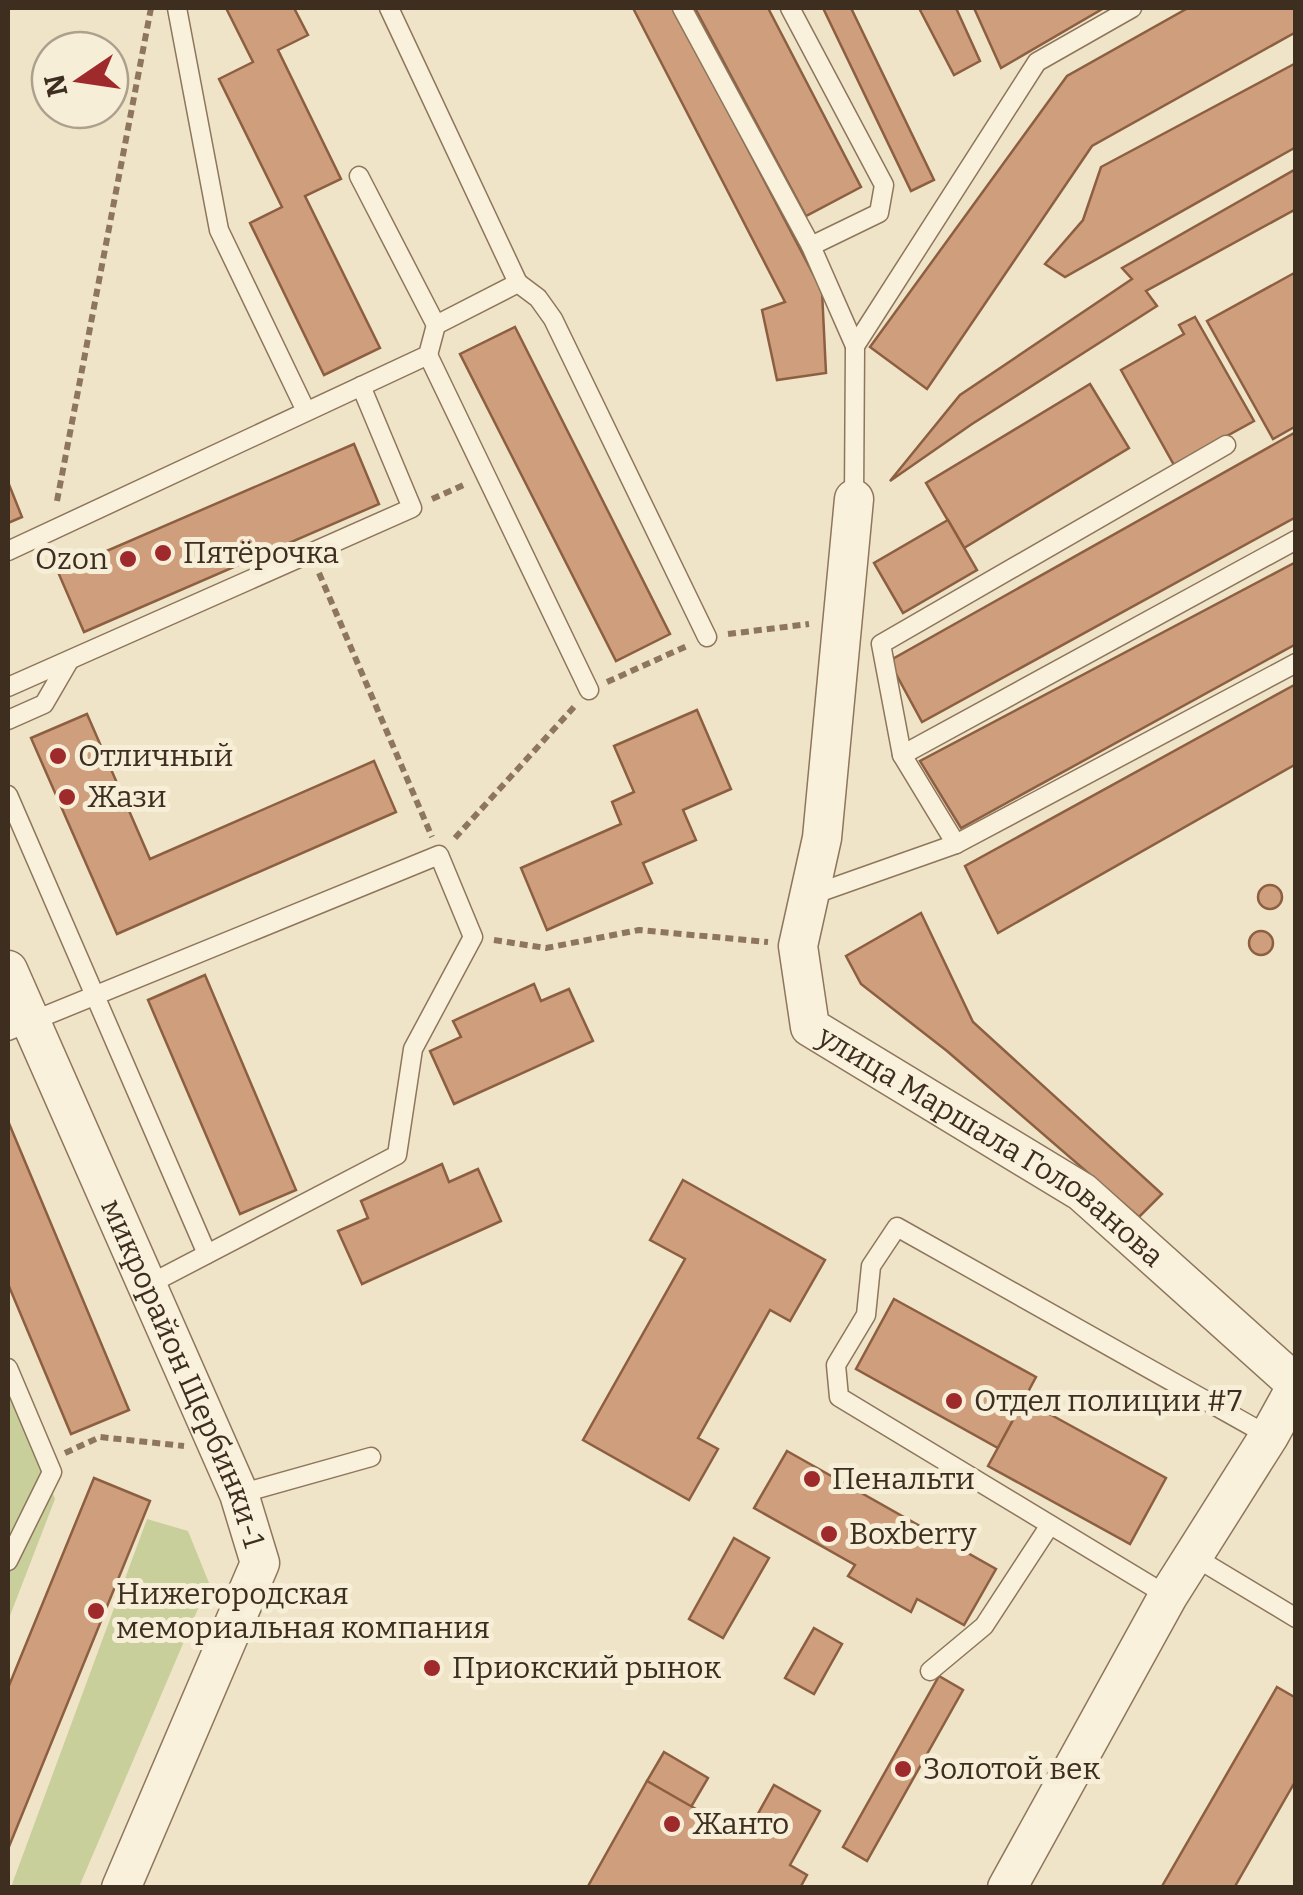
<svg xmlns="http://www.w3.org/2000/svg" width="1303" height="1895" viewBox="0 0 1303 1895" font-family="Bitter,serif">
<style>
.green{fill:#c9cf9b}
.building{fill:#cf9f7d;stroke:#8d5f41;stroke-width:2.5}
.lines{fill:none;stroke-linecap:round;stroke-linejoin:round}
.lane-casing{stroke:#8d765c;stroke-width:21}
.street-casing{stroke:#8d765c;stroke-width:41}
.path{stroke:#8d765c;stroke-width:6;stroke-dasharray:8 5;stroke-linecap:butt}
.lane{stroke:#faf1dc;stroke-width:18}
.street{stroke:#faf1dc;stroke-width:38}
.poi-dot{fill:#9e2a2b;stroke:#f7eed8;stroke-width:4}
.labels{text-anchor:middle;stroke-width:10;stroke-linejoin:round;paint-order:stroke}
.poi-label{font-size:30px;fill:#3d2e20;stroke:#f7eed8;text-anchor:start}
.street-label{font-size:30px;fill:#3d2e20;stroke:#f7eed8}
</style>
<rect width="100%" height="100%" fill="#f0e4c8"/>
<g class="green">
<polygon points="8,1369 55,1499 8,1621"/>
<polygon points="147,1519 188,1531 209,1583 79,1887 11,1887"/>
</g>
<g class="building">
<polygon points="226,8 294,8 308,35 278,50 341,179 305,196 380,348 324,375 250,223 282,207 219,79 253,62"/>
<polygon points="633,8 674,8 822,291 826,373 777,380 762,310 785,302"/>
<polygon points="695,8 768,8 861,187 806,216"/>
<polygon points="823,8 851,8 934,180 911,191"/>
<polygon points="919,8 956,8 980,61 954,75"/>
<polygon points="974,8 1104,8 1001,68"/>
<polygon points="1188,8 1296,8 1296,32 1092,146 927,389 870,347 1067,76"/>
<polygon points="1296,63 1296,147 1065,277 1045,264 1083,220 1101,167"/>
<polygon points="1296,169 1296,209 1146,291 1157,306 972,424 890,481 960,395 1132,279 1122,268"/>
<polygon points="1296,272 1296,426 1273,439 1207,321"/>
<polygon points="1195,317 1254,421 1174,465 1121,370 1184,334 1179,325"/>
<polygon points="515,327 670,634 616,661 460,354"/>
<polygon points="1090,384 1129,448 964,548 926,483"/>
<polygon points="1296,432 1296,517 922,722 889,661"/>
<polygon points="354,444 379,504 84,632 58,572"/>
<polygon points="8,482 22,517 8,523"/>
<polygon points="948,520 977,570 903,613 874,563"/>
<polygon points="1296,562 1296,644 961,828 920,761"/>
<polygon points="1296,684 1296,764 998,933 965,866"/>
<polygon points="697,710 731,789 683,810 696,840 643,863 652,883 547,930 521,868 621,824 612,802 634,792 614,746"/>
<polygon points="87,714 150,859 374,761 396,812 117,934 31,738"/>
<circle cx="1270" cy="897" r="12"/>
<polygon points="921,913 973,1022 1162,1194 1139,1217 947,1051 861,984 846,956"/>
<circle cx="1261" cy="943" r="12"/>
<polygon points="205,975 296,1190 240,1214 148,1000"/>
<polygon points="534,984 541,1001 569,989 593,1041 454,1104 430,1051 461,1037 453,1021"/>
<polygon points="8,1121 129,1410 71,1434 8,1284"/>
<polygon points="442,1164 449,1182 478,1169 501,1221 362,1284 338,1231 368,1218 361,1201"/>
<polygon points="683,1180 825,1260 790,1321 770,1310 698,1438 718,1449 689,1500 583,1440 685,1259 650,1240"/>
<polygon points="894,1299 1036,1377 998,1448 856,1369"/>
<polygon points="1024,1400 1166,1478 1130,1544 988,1466"/>
<polygon points="787,1451 996,1569 964,1625 917,1599 911,1612 848,1576 855,1565 754,1508"/>
<polygon points="94,1478 150,1501 8,1849 8,1688"/>
<polygon points="734,1538 769,1558 723,1638 689,1619"/>
<polygon points="814,1628 842,1644 814,1694 785,1678"/>
<polygon points="939,1676 963,1690 867,1861 843,1847"/>
<polygon points="1277,1687 1296,1698 1296,1780 1234,1888 1161,1888"/>
<polygon points="664,1752 708,1778 691,1807 647,1781"/>
<polygon points="647,1781 745,1837 774,1785 820,1811 790,1865 807,1875 800,1888 587,1888"/>
</g>
<g class="lines">
<g class="lane-casing">
<g id="lane">
<polyline points="177,8 219,230 306,411"/>
<polyline points="389,8 518,283"/>
<polyline points="682,8 811,246"/>
<polyline points="790,8 884,185 879,213 811,246 855,346"/>
<polyline points="359,176 436,325"/>
<polyline points="428,355 589,690"/>
<polyline points="854,499 855,346 1037,62 1132,8"/>
<polyline points="8,551 428,355 436,325 518,283 538,298 553,319 707,637"/>
<polyline points="8,687 412,508 361,386"/>
<polyline points="8,720 44,704 69,661"/>
<polyline points="902,755 881,644 1226,445"/>
<polyline points="8,795 207,1254"/>
<polyline points="956,844 902,755 1296,540"/>
<polyline points="809,896 956,844 1296,663"/>
<polyline points="8,1031 439,855 473,937 413,1049 397,1155 146,1286"/>
<polyline points="8,1368 52,1472 8,1561"/>
<polyline points="239,1494 371,1457"/>
<polyline points="1193,1556 1296,1618"/>
<polyline points="1168,1596 839,1397 836,1365 866,1315 871,1266 897,1227 1269,1436"/>
<polyline points="930,1671 984,1626 1050,1525"/>
</g>
</g>
<g class="street-casing">
<g id="street">
<path id="s1" d="M854,499L822,838L798,946L810,1027L1082,1192L1296,1384"/>
<path id="s2" d="M8,970L239,1494L260,1563L121,1888"/>
<polyline points="1007,1888 1168,1596 1269,1436 1296,1387"/>
</g>
</g>
<g class="path">
<polyline points="432,499 466,484"/>
<polyline points="57,501 151,8"/>
<polyline points="319,573 432,837"/>
<polyline points="728,634 809,624"/>
<polyline points="607,682 687,646"/>
<polyline points="455,838 574,707"/>
<polyline points="494,940 546,948 639,930 768,942"/>
<polyline points="65,1453 100,1437 184,1446"/>
</g>
<use href="#lane" class="lane"/>
<use href="#street" class="street"/>
</g>
<g class="poi-dot">
<circle cx="163" cy="553" r="10"/>
<circle cx="128" cy="559" r="10"/>
<circle cx="58" cy="756" r="10"/>
<circle cx="67" cy="797" r="10"/>
<circle cx="954" cy="1401" r="10"/>
<circle cx="812" cy="1479" r="10"/>
<circle cx="829" cy="1534" r="10"/>
<circle cx="96" cy="1611" r="10"/>
<circle cx="432" cy="1668" r="10"/>
<circle cx="903" cy="1769" r="10"/>
<circle cx="672" cy="1824" r="10"/>
</g>
<g class="labels">
<g class="poi-label">
<text x="183" y="563">Пятёрочка</text>
<text x="108" y="569" text-anchor="end">Ozon</text>
<text x="78" y="766">Отличный</text>
<text x="87" y="807">Жази</text>
<text x="974" y="1411">Отдел полиции #7</text>
<text x="832" y="1489">Пенальти</text>
<text x="849" y="1544">Boxberry</text>
<text x="116" y="1604">Нижегородская<tspan x="116" dy="34">мемориальная компания</tspan></text>
<text x="452" y="1678">Приокский рынок</text>
<text x="923" y="1779">Золотой век</text>
<text x="692" y="1834">Жанто</text>
</g>
<g class="street-label">
<text dy="10" stroke="none"><textPath href="#s1" startOffset="750">улица Маршала Голованова</textPath></text>
<text dy="10" stroke="none"><textPath href="#s2" startOffset="440">микрорайон Щербинки-1</textPath></text>
</g>
</g>
<rect width="1303" height="1895" fill="none" stroke="#3d2e20" stroke-width="20"/>
<g transform="translate(80 80) rotate(257)"><circle r="48" fill="#f7eed8" stroke="#ada18e" stroke-width="2.5"/>
<path d="M0-8L18 38L0 25L-18 38Z" fill="#9e2a2b"/>
<text y="-15" font-size="28" font-weight="bold" text-anchor="middle" fill="#3d2e20">N</text>
</g>
</svg>
